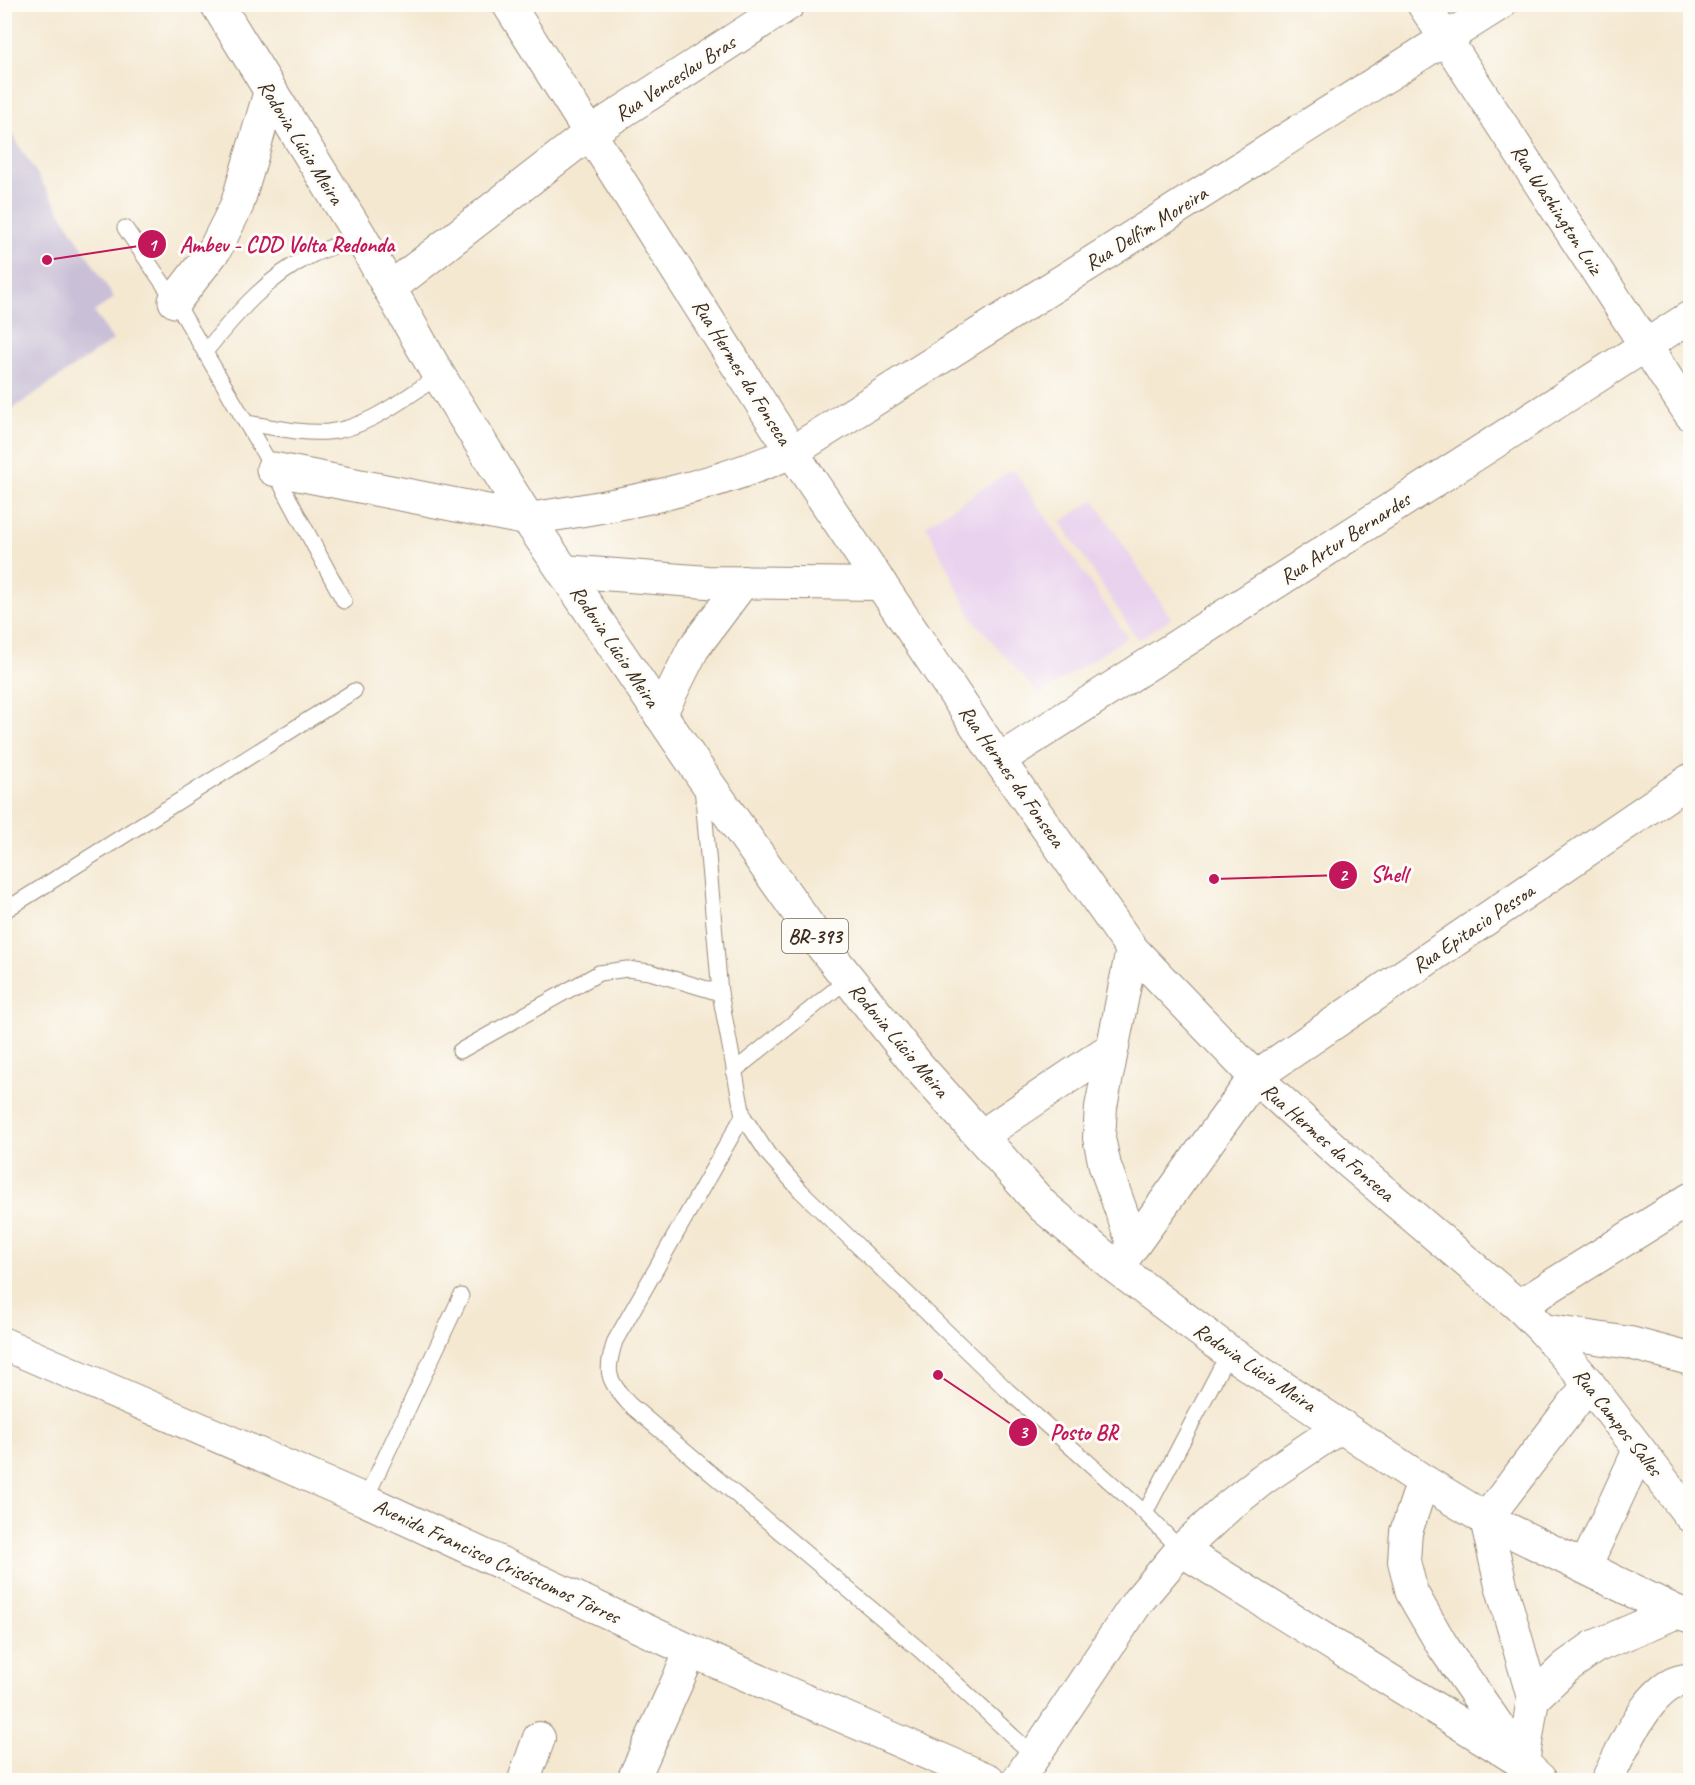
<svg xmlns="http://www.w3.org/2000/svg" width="1695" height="1785" viewBox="0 0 1695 1785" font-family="Caveat,sans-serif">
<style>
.built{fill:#e9d2ee}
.industrial{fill:#c9bfd7}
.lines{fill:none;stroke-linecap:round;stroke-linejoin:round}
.lane-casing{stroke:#988978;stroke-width:17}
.street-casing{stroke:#988978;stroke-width:34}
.highway-casing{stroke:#988978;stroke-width:35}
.lane{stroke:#fff;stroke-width:15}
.street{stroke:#fff;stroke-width:32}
.highway{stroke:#fff;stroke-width:33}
.labels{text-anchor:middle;stroke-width:6;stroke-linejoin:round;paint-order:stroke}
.shield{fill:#fdfcf7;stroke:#75695f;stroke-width:1.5}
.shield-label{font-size:20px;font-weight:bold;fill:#3b2a1e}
.street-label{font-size:21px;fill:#3b2a1e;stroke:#fdfcf7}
.leader{fill:none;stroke:#c2185b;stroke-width:2}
.callout-dot{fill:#c2185b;stroke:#fdfcf7;stroke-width:2}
.mark-label{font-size:18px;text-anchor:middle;font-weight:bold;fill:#fff}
.callout-label{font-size:22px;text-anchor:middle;font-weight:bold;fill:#c2185b;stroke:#fdfcf7;stroke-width:6;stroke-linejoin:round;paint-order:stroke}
</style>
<rect width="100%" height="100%" fill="#fdfcf7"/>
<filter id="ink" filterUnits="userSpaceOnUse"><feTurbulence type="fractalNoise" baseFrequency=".0167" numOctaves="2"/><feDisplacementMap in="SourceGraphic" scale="12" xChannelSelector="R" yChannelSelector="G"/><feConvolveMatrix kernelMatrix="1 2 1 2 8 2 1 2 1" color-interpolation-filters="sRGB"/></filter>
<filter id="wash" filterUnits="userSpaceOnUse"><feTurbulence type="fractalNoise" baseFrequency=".008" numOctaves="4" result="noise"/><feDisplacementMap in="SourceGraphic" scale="24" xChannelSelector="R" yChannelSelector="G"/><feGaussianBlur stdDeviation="1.35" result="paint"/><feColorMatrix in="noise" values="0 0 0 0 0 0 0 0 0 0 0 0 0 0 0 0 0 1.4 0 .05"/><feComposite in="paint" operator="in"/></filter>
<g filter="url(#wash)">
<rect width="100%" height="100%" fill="#f4e8d1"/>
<g class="built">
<polygon points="1013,469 1127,637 1039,695 972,618 926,525"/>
<polygon points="1094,500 1171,618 1138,640 1061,522"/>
</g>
<polygon class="industrial" points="4,121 114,298 94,312 113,340 5,414"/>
</g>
<g filter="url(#ink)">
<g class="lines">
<g class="lane-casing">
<g id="lane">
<polyline points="125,228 175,301 273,469 344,601"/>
<path d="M205,352C236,314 267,277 312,255C327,248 344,243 360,236"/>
<path d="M246,423C272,427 301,434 328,432C369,428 405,397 439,376"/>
<polyline points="702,786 720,993 743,1116 768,1154 801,1191 1007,1390 1145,1513 1229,1352"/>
<polyline points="4,911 354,691"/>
<polyline points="460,1051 599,973 627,969 650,972 720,993"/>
<polyline points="734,1071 848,979"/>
<path d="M743,1116L615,1341C605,1373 607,1379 629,1404L921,1651L1034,1756"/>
<polyline points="365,1500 461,1296"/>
<polyline points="1145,1513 1181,1550"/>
</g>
</g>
<g class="street-casing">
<g id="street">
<polyline points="508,4 792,452 999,760 1132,949 1255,1077 1350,1163 1519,1306 1543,1330 1630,1343 1690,1359"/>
<polyline points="1423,4 1690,414"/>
<polyline points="389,289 591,132 789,4"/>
<path d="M528,519C620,505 707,490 792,452L1500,4"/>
<polyline points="564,571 707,582 881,584"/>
<polyline points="660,715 693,649 743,582"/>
<polyline points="999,760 1690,317"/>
<polyline points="1132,949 1101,1107 1099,1138 1105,1166 1133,1244"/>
<polyline points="981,1136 1113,1047"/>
<polyline points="1117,1268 1255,1077 1690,780"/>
<polyline points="1519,1306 1690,1199"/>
<polyline points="1543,1330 1589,1384 1690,1516"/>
<polyline points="4,1344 365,1500 691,1651 989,1780"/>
<polyline points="1423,1481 1406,1532 1404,1561 1412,1593 1442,1645 1516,1752"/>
<polyline points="1181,1550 1523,1763 1541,1780"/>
<polyline points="1585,1567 1639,1450"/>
<polyline points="1523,1763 1533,1698 1500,1581 1486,1519 1589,1384"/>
<polyline points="524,1780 539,1738"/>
<polyline points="633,1780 691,1651"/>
<polyline points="1018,1780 1138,1601 1181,1550 1229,1506 1263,1479 1342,1426"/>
<path d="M1607,1780C1623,1750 1650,1678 1690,1680"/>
</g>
</g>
<g class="highway-casing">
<g id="highway">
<polyline points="217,4 360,236 439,376 528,519 701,774 820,943 918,1066 1043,1206 1117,1268 1229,1352 1423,1481 1486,1519 1676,1612 1690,1616"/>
<polyline points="175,301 215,249 237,205 270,93"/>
<polyline points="273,469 528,519"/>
<polyline points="1533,1698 1566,1667 1594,1647 1676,1612"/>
</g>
</g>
<use href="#lane" class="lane"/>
<use href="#street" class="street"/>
<use href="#highway" class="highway"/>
</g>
</g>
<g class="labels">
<rect class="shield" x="782" y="919" width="66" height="34" rx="4.5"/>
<g class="shield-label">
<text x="815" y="943">BR-393</text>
</g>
<g class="street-label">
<text transform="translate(675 78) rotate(-33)" y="7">Rua Venceslau Bras</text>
<text transform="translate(301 142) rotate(58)" y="7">Rodovia Lúcio Meira</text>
<text transform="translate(1557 209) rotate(57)" y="7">Rua Washington Luiz</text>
<text transform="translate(1146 228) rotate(-32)" y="7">Rua Delfim Moreira</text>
<text transform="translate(742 372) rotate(58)" y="7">Rua Hermes da Fonseca</text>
<text transform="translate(1345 538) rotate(-33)" y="7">Rua Artur Bernardes</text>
<text transform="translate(615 646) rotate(56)" y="7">Rodovia Lúcio Meira</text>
<text transform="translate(1012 776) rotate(55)" y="7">Rua Hermes da Fonseca</text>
<text transform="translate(1473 928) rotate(-34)" y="7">Rua Epitacio Pessoa</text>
<text transform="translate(899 1040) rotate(50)" y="7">Rodovia Lúcio Meira</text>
<text transform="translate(1328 1142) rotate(41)" y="7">Rua Hermes da Fonseca</text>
<text transform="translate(1255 1367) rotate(34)" y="7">Rodovia Lúcio Meira</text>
<text transform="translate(1618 1422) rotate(52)" y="7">Rua Campos Salles</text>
<text transform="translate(497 1561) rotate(25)" y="7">Avenida Francisco Crisóstomos Tôrres</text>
</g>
</g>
<path class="leader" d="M47 260L152 244M1214 879L1343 875M938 1375L1023 1432"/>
<g class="callout-dot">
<circle cx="47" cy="260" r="6"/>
<circle cx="1214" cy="879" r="6"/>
<circle cx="938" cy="1375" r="6"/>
<circle cx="152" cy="244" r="15"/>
<circle cx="1343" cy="875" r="15"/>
<circle cx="1023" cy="1432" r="15"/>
</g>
<g class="mark-label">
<text x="152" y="251">1</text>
<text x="1343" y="881">2</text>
<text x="1023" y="1438">3</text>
</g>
<g class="callout-label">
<text x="287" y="252">Ambev - CDD Volta Redonda</text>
<text x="1389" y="882">Shell</text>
<text x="1084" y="1440">Posto BR</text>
</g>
<rect width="1695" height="1785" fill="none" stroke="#fdfcf7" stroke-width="24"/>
</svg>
